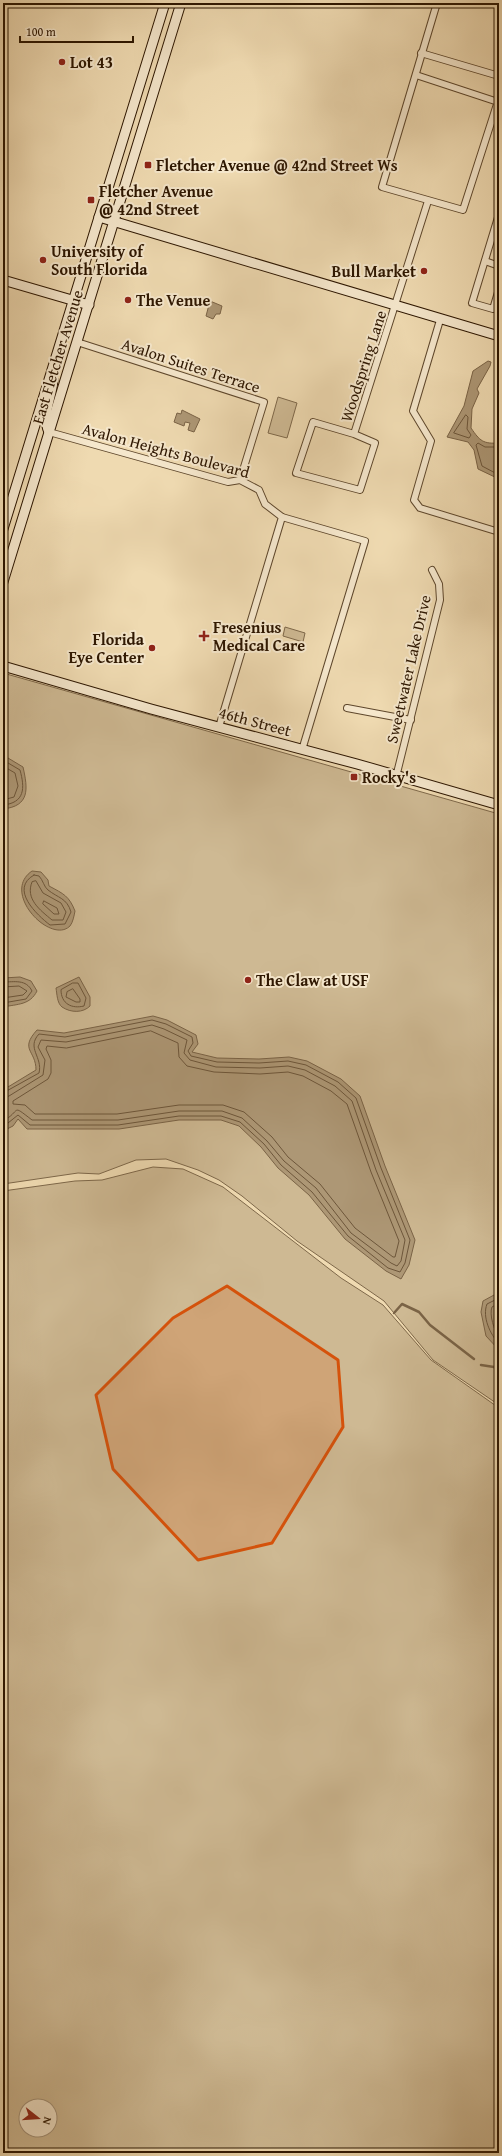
<svg xmlns="http://www.w3.org/2000/svg" width="502" height="2156" viewBox="0 0 502 2156" font-family="'Gentium Book Plus',serif">
<style>
.green{fill:#ceb993;stroke:#7e684a;fill-rule:evenodd}
.water{fill:#ad9775;stroke:#7a6346}
.lines{fill:none;stroke-linecap:round;stroke-linejoin:round}
.shore{stroke:#6d563a;stroke-width:1}
.stream{stroke:#7a6346;stroke-width:2.5}
.street-casing{stroke:#5e472c;stroke-width:8}
.secondary-casing{stroke:#2d1600;stroke-width:11}
.street{stroke:#f5e7cc;stroke-width:6}
.secondary{stroke:#f5e7cc;stroke-width:9}
.marked{fill:#d5520b;fill-opacity:0.2;stroke:#d5520b;stroke-width:3;stroke-linejoin:round}
.poi-dot{fill:#8f2418;stroke:#f5e7cc;stroke-width:1.5}
.labels{text-anchor:middle;stroke-width:4;stroke-linejoin:round;paint-order:stroke}
.poi-label{font-size:16px;font-weight:bold;fill:#2d1600;stroke:#f5e7cc;text-anchor:start}
.street-label{font-size:16px;fill:#2d1600;stroke:#f5e7cc}
</style>
<rect width="100%" height="100%" fill="#efdab1"/>
<filter id="stains"><feTurbulence type="fractalNoise" baseFrequency=".005" numOctaves="4"/><feColorMatrix values="0 0 0 0 .2 0 0 0 0 .09 0 0 0 0 .02 0 0 0 .5 -.17"/></filter>
<radialGradient id="worn" r=".72"><stop offset=".6" stop-color="#630" stop-opacity="0"/><stop offset="1" stop-color="#630" stop-opacity=".3"/></radialGradient>
<g class="green">
<polygon points="278,397 297,403 287,438 268,433"/>
<polygon points="285,627 305,633 303,642 283,636"/>
<polygon points="3,673 499,814 499,1405 433,1360 384,1301 297,1241 242,1196 219,1180 198,1170 166,1159 136,1160 99,1174 78,1173 3,1184"/>
<path d="M153,1167L183,1169L223,1187L341,1278L383,1305L431,1360L499,1408V2153H3V1191L75,1181L102,1180ZM26,2106H50V2130H26Z"/>
</g>
<g class="water">
<polygon points="210,301 222,306 220,314 216,314 213,319 206,316"/>
<path d="M488,361L491,362L490,366L477,389L479,393L472,409L471,428C480,441 483,444 499,443V479L478,469L474,450L468,442L447,437L464,406L473,371Z"/>
<polygon points="182,410 200,419 194,432 188,430 190,423 185,422 184,426 174,422 177,413 181,414"/>
<path d="M3,755L23,767C28,789 30,806 3,809Z"/>
<path d="M32,871L41,872L48,880L49,886C64,894 69,896 75,911C74,916 73,922 70,926C51,945 0,893 32,871Z"/>
<path d="M20,977L31,981L37,991C30,1005 18,1004 3,1007V978Z"/>
<path d="M79,977L90,997V1006C83,1013 71,1013 62,1007C57,1003 57,994 56,988Z"/>
<path d="M153,1016L167,1020L196,1035L198,1044L192,1052L217,1058L259,1059L289,1057L307,1061L341,1079L360,1096L385,1166L415,1240L409,1265L401,1279L386,1271L345,1239L309,1195L278,1168L261,1147L239,1126L221,1120H179L119,1129H27L18,1119L13,1126L3,1131V1090L36,1070C36,1050 19,1050 37,1030L64,1033Z"/>
<polygon points="499,1294 499,1350 486,1336 481,1312 483,1301 494,1295"/>
</g>
<g class="lines">
<g class="shore">
<polygon points="466,415 468,417 467,429 471,435 469,438 454,433"/>
<polyline points="499,447 485,447 478,443 476,445 482,466 499,475"/>
<path d="M3,760L20,770C25,788 25,803 3,805"/>
<polyline points="3,766 15,773 18,786 14,797 3,800"/>
<path d="M34,875L39,876C43,880 44,887 48,890C58,898 67,898 71,912L65,924L50,925C37,915 9,889 34,875Z"/>
<path d="M36,881L43,893L61,903L66,912L63,920H52C40,910 25,899 32,882Z"/>
<polygon points="44,901 57,908 59,914 54,914 43,904"/>
<path d="M3,982C15,982 26,979 32,991L26,999L3,1003"/>
<path d="M73,983H78L86,998L84,1006C72,1009 61,1004 61,990Z"/>
<polyline points="3,987 19,986 27,991 23,995 3,998"/>
<polygon points="73,989 80,999 80,1002 76,1002 66,997 67,992"/>
<polygon points="151,1031 178,1043 179,1057 187,1066 214,1072 260,1074 288,1072 303,1076 331,1091 347,1104 371,1172 399,1241 395,1257 393,1257 355,1228 320,1184 288,1157 272,1137 244,1112 223,1105 179,1105 117,1114 35,1114 25,1105 13,1104 13,1101 48,1079 51,1073 51,1060 46,1049 47,1046 66,1048"/>
<path d="M3,1093L39,1073C43,1057 26,1048 39,1034L65,1037L152,1020L166,1024L192,1037L193,1043L188,1051L191,1056L217,1062L259,1063L288,1061L306,1065L338,1082L356,1098L381,1168L410,1240L405,1263L400,1272L388,1268L348,1236L312,1192L281,1165L264,1144L240,1122L221,1116H179L118,1125H30L18,1115L3,1127"/>
<path d="M3,1098L9,1096L43,1075L45,1060L38,1047L41,1040L66,1042L152,1025L164,1029L187,1040L184,1053L190,1060L216,1067L260,1068L288,1066L305,1070L335,1086L352,1101L376,1170L405,1240L401,1261L397,1266L391,1263L351,1233L316,1188L284,1161L267,1141L242,1118L222,1111H179L118,1120H32C10,1103 22,1111 3,1121"/>
<path d="M499,1298L487,1304C482,1317 490,1334 499,1344"/>
<path d="M499,1303L492,1307C489,1314 494,1331 499,1337"/>
</g>
<g class="stream">
<polyline points="394,1313 402,1304 419,1312 430,1325 474,1359"/>
<polyline points="481,1365 494,1367 499,1371"/>
</g>
<g class="street-casing">
<g id="street">
<polyline points="437,3 382,187 463,210 499,98"/>
<polyline points="421,53 499,76"/>
<polyline points="416,75 498,102"/>
<polyline points="499,214 472,303 493,309 499,289"/>
<polyline points="485,261 499,266"/>
<polyline points="440,320 413,411 431,441 414,500 420,508 499,532"/>
<polyline points="77,342 264,402 240,480"/>
<polyline points="49,432 228,482 240,480 259,490 265,504 282,517 219,727"/>
<polyline points="354,434 375,443 360,490 296,473 313,422 354,434 428,201"/>
<polyline points="282,517 365,541 302,750"/>
<polyline points="347,708 411,720"/>
<polyline points="396,777 440,600 439,584 432,570"/>
</g>
</g>
<g class="secondary-casing">
<g id="secondary">
<polyline points="99,217 499,336"/>
<polyline points="3,280 89,305"/>
<path d="M49,432C41,416 52,397 53,380"/>
<polyline points="3,529 165,3"/>
<polyline points="3,582 181,3"/>
<polyline points="3,666 151,709 357,764 499,805"/>
</g>
</g>
<use href="#street" class="street"/>
<use href="#secondary" class="secondary"/>
</g>
<path class="marked" d="M227,1286L338,1360L343,1427L272,1543L198,1560L113,1469L96,1395L173,1318Z"/>
<g class="poi-dot">
<circle cx="62" cy="62" r="4"/>
<rect x="144" y="161" width="8" height="8" rx="2"/>
<rect x="87" y="196" width="8" height="8" rx="2"/>
<circle cx="43" cy="260" r="4"/>
<circle cx="424" cy="271" r="4"/>
<circle cx="128" cy="300" r="4"/>
<path d="M202 630h4v4h4v4h-4v4h-4v-4h-4v-4h4z"/>
<circle cx="152" cy="648" r="4"/>
<rect x="350" y="773" width="8" height="8" rx="2"/>
<circle cx="248" cy="980" r="4"/>
</g>
<g class="labels">
<g class="poi-label">
<text x="70" y="68">Lot 43</text>
<text x="156" y="171">Fletcher Avenue @ 42nd Street Ws</text>
<text x="99" y="197">Fletcher Avenue<tspan x="99" dy="18">@ 42nd Street</tspan></text>
<text x="51" y="257">University of<tspan x="51" dy="18">South Florida</tspan></text>
<text x="416" y="277" text-anchor="end">Bull Market</text>
<text x="136" y="306">The Venue</text>
<text x="213" y="633">Fresenius<tspan x="213" dy="18">Medical Care</tspan></text>
<text x="144" y="645" text-anchor="end">Florida<tspan x="144" dy="18">Eye Center</tspan></text>
<text x="362" y="783">Rocky's</text>
<text x="256" y="986">The Claw at USF</text>
</g>
<g class="street-label">
<text transform="translate(57 357) rotate(-73)" y="6">East Fletcher Avenue</text>
<text transform="translate(191 365) rotate(18)" y="6">Avalon Suites Terrace</text>
<text transform="translate(363 366) rotate(-72)" y="6">Woodspring Lane</text>
<text transform="translate(166 450) rotate(15)" y="6">Avalon Heights Boulevard</text>
<text transform="translate(408 669) rotate(-77)" y="6">Sweetwater Lake Drive</text>
<text transform="translate(255 721) rotate(15)" y="6">46th Street</text>
</g>
</g>
<rect width="502" height="2156" fill="none" stroke="#efdab1" stroke-width="16"/>
<rect x="4" y="4" width="494" height="2148" fill="none" stroke="#2d1600" stroke-width="2"/>
<rect x="8" y="8" width="486" height="2140" fill="none" stroke="#2d1600"/>
<g transform="translate(38 2118) rotate(107)"><circle r="19" fill="#f5e7cc" stroke="#a5937a"/>
<path d="M0-3L7 15L0 10L-7 15Z" fill="#8f2418"/>
<text y="-6" font-size="11" font-weight="bold" text-anchor="middle" fill="#2d1600">N</text>
</g>
<path d="M20 36v6h113v-6" fill="none" stroke="#2d1600" stroke-width="2"/>
<text x="26" y="36" font-size="12" fill="#2d1600" stroke="#f5e7cc" stroke-width="3" paint-order="stroke">100 m</text>
<rect width="100%" height="100%" filter="url(#stains)"/>
<rect width="100%" height="100%" fill="url(#worn)"/>
</svg>
